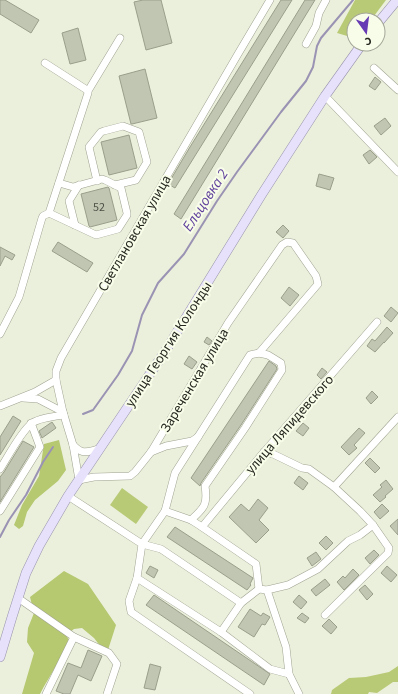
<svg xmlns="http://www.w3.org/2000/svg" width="398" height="694" viewBox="0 0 398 694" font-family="'Source Sans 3',sans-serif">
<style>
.green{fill:#b9ca76}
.forest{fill:#b6c870}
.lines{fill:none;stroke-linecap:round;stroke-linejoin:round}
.stream{stroke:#9b93b3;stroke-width:2}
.building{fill:#c1c6b3;stroke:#9a9f8c}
.minor-casing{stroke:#9fa391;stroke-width:8}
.major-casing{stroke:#9993ad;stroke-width:10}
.minor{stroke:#fff;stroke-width:7}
.major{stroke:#e7e1fb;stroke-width:9}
.labels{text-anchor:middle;stroke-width:4;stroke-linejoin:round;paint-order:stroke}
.number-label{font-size:12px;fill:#4c4f44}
.street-label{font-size:14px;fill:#25271f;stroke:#f8fde9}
.water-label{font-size:15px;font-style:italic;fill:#5f409c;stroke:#f8fde9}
</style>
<rect width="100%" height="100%" fill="#ebf0dc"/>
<g class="green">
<polygon points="355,0 386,0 371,20 354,20 354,38 337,33"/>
<polygon points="122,488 148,507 136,524 110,505"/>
<polygon points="398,666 398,682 393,682 377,693 369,692 368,694 331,694 332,690 349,678 366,677 389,672"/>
</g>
<g class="forest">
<polygon points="59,440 66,470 58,481 35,500 27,512 23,526 19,529 14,525 22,505 39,476 44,444"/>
<path d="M64,571L88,584L116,625L108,650L101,647L94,638L82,628L74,629L66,635L69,640C62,659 49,676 40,694H22L34,653L27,642L28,628L34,613L30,597Z"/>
</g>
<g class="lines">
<g class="stream">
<polyline points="83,414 93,410 118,375 132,351 142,315 158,283 184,254 217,201 237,172 281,112 306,81 313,67 317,46 321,38 353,0"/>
<polyline points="0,537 9,520 26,495 43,462 53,447"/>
</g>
</g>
<g class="building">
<polygon points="0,0 5,0 39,20 31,33 0,14"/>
<polygon points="143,0 161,0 172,43 146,50 134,2"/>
<polygon points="281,0 292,0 175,188 168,184 190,147"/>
<polygon points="305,0 315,0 181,219 174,214"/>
<polygon points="78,28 86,60 70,64 62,33"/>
<polygon points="145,69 157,118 132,124 131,124 119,76"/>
<polygon points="375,77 381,82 375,90 369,86"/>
<polygon points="385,118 391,126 381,135 374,126"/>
<polygon points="129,135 137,168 109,175 101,142"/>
<polygon points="370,150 377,157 369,164 363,155"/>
<polygon points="319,174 334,178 330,190 316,186"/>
<polygon points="108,187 109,188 117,220 90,227 89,226 81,194"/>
<polygon points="283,225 289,231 283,238 276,232"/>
<polygon points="58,242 93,263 87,272 52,251"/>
<polygon points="0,247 15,255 12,260 5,256 0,266"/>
<polygon points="289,287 299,295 290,306 281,298"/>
<polygon points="391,307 398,313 391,322 384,316"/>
<polygon points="387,327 393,333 384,343 384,342 375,352 367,346 372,339 375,341"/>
<polygon points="207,337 212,341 209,345 204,342"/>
<polygon points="189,356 197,362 192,369 184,364"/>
<polygon points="269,361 276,366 277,369 241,425 201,483 200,486 191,478"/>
<polygon points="322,368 327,372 321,379 317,375"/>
<polygon points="372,391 378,397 371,404 366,398"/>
<polygon points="13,416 21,421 0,455 0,437"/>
<polygon points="52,422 56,428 42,438 39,431"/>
<polygon points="303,423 309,428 303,436 296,431"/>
<polygon points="359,428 365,433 354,445 357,448 349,455 341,447"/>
<polygon points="23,441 34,447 0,502 0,477 4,472"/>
<polygon points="370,458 380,468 375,473 365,463"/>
<polygon points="299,476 308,483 303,490 294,483"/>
<polygon points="386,480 393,489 385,496 386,497 380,502 373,495 382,487 380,485"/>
<polygon points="258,499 268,508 259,520 269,530 256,543 229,517 241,504 249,511"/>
<polygon points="382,504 389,511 380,519 374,512"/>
<polygon points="398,519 398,535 390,526"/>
<polygon points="175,527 253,578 250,584 251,585 247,590 167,537"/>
<polygon points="326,536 333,543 326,550 319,543"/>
<polygon points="374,550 379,555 370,564 365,558"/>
<polygon points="316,552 321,559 312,566 307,558"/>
<polygon points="150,566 158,570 154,578 146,573"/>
<polygon points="387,566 397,575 391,582 381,573"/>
<polygon points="353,569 359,575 344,590 337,582 343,576 345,578"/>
<polygon points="325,579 330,585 316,596 311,590"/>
<polygon points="365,585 373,594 367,600 359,590"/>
<polygon points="154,595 270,674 264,685 146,605"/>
<polygon points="299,595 307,602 301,609 293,602"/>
<polygon points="250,609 261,616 263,613 270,617 265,625 262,624 254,637 238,627"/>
<polygon points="302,613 309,618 305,623 297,618"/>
<polygon points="329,619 337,627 331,634 322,626"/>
<polygon points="88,650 102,656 91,681 78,675 70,694 64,694 56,691 68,663 81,668"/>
<polygon points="150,664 161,667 155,690 144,688"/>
</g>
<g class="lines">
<g class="minor-casing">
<g id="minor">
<polyline points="306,44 316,26 319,13 326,0"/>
<polyline points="374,68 398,90"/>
<polyline points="88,91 120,38"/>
<polyline points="325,96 398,172"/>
<polyline points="97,181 89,147 101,132 104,131 123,126 139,132 147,162 136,180 115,185"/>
<polyline points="49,213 96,235 118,229 127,215 127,213 121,188 105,180 102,179 73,187 59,183"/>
<polyline points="75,225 69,201 79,185"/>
<polyline points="0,334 19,297 42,218 43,216 49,213 88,93 87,90 45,63"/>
<polyline points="259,353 318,284 316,276 293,243 287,242 282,245 228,323 151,452 135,472 130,476 94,477 79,480 73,445 63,412 56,380 56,371 61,358 238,54 270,0"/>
<polyline points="23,398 38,399 63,412"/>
<polyline points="0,406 35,392 56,380"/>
<path d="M73,445C83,455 86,452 99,449"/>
<polyline points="151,452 166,446 192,441 198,437"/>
<polyline points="264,452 273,454 302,468 309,469 334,487 360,511 373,525 389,548 388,553 325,615"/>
<path d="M0,469C8,457 20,433 31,424C36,419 56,416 64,415"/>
<polyline points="334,487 398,417"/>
<polyline points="68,496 142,544 137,578 221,632 270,669 289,674 299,694"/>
<polyline points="0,511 40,447 31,423"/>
<path d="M165,511L175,473L250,355L259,353L268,355L281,363L282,370L245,428L205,486C208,505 204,508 191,520"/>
<polyline points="202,527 264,452 377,322"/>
<polyline points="137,578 129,601 131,612 250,694"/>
<polyline points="267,590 286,647 289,674"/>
<polyline points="18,598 74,637 46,694"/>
<polyline points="241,603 259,589 267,590 288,585 318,569 348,541 360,535 373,525"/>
<polyline points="221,632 241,603 161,549 142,544 165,511 191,520 202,527 256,564 259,589"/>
<polyline points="74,637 109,653 117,664 107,694"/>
</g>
</g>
<g class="major-casing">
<g id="major">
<polyline points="378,23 397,0"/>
<polyline points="0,657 12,617 26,573 39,546 68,496 166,350 262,194 325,96 362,44"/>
</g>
</g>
<use href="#minor" class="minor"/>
<use href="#major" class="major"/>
</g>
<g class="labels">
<g class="number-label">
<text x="99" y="211">52</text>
</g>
<g class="street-label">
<text transform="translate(134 233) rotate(-60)" y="5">Светлановская улица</text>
<text transform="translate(168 344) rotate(-57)" y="5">улица Георгия Колонды</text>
<text transform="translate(194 380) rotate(-59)" y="5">Зареченская улица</text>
<text transform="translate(289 424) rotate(-49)" y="5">улица Ляпидевского</text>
</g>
<g class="water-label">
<text transform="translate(205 200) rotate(-57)" y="5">Ельцовка 2</text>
</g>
</g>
<g transform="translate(366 32) rotate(166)"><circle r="19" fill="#f8fde9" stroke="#a4a798"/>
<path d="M0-3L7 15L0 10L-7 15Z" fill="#673bb3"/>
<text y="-6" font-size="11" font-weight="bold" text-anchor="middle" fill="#25271f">С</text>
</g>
</svg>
